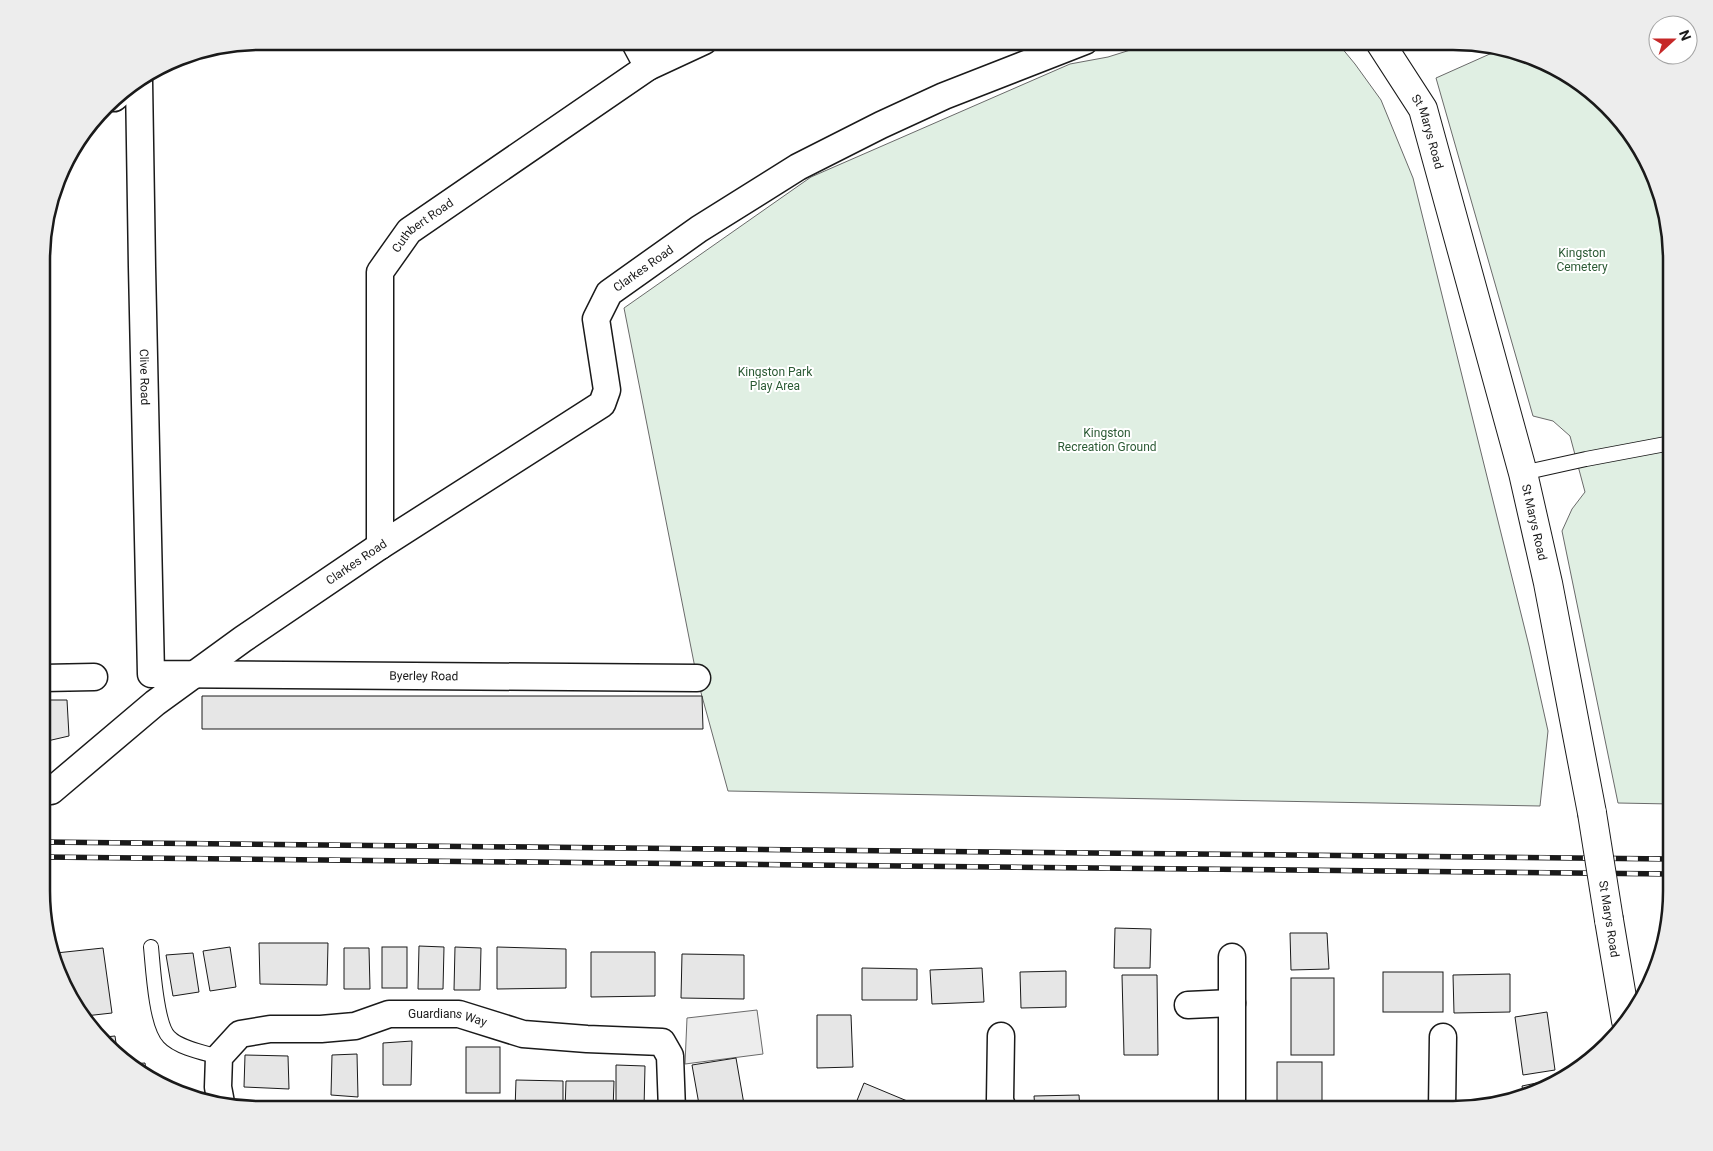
<svg xmlns="http://www.w3.org/2000/svg" width="1713" height="1151" viewBox="0 0 1713 1151" font-family="Roboto,sans-serif">
<style>
.green{fill:#e0efe3;stroke:#6a6a6a}
.parking{fill:#ededed;stroke:#6a6a6a}
.building{fill:#e6e6e6;stroke:#1a1a1a}
.lines{fill:none;stroke-linecap:round;stroke-linejoin:round}
.service-casing{stroke:#1a1a1a;stroke-width:16}
.minor-casing{stroke:#1a1a1a;stroke-width:29}
.tertiary-casing{stroke:#1a1a1a;stroke-width:30}
.service{stroke:#fff;stroke-width:14}
.minor{stroke:#fff;stroke-width:26}
.tertiary{stroke:#fff;stroke-width:28}
.rail-casing{stroke:#1a1a1a;stroke-width:5.5}
.rail{stroke:#fff;stroke-width:4;stroke-dasharray:11;stroke-linecap:butt}
.tertiary-bridge-casing{stroke:#1a1a1a;stroke-width:30;stroke-linecap:butt}
.tertiary-bridge{stroke:#fff;stroke-width:28}
.labels{text-anchor:middle;stroke-width:4;stroke-linejoin:round;paint-order:stroke}
.street-label{font-size:12px;fill:#1a1a1a;stroke:#fff}
.park-label{font-size:12px;fill:#2b5a34;stroke:#fff}
.rim{fill:none;stroke:#1a1a1a;stroke-width:2.5}
</style>
<rect width="100%" height="100%" fill="#fff"/>
<g class="green">
<polygon points="1159,41 1336,41 1355,64 1381,100 1413,178 1529,646 1548,731 1540,806 728,791 697,678 624,308 811,177 1070,64 1108,57"/>
<polygon points="1501,49 1523,53 1575,78 1643,151 1671,246 1671,804 1618,803 1562,531 1572,509 1585,492 1570,436 1553,421 1533,416 1436,78"/>
</g>
<polygon class="parking" points="757,1010 763,1054 685,1064 687,1018"/>
<g class="building">
<polygon points="202,696 702,696 703,729 202,729"/>
<polygon points="43,700 67,700 69,736 43,742"/>
<polygon points="1115,928 1151,929 1150,968 1114,968"/>
<polygon points="1290,933 1327,933 1329,969 1291,970"/>
<polygon points="259,943 328,943 327,985 260,984"/>
<polygon points="419,946 444,947 443,989 418,989"/>
<polygon points="230,947 236,987 210,991 203,951"/>
<rect x="382" y="947" width="25" height="41"/>
<polygon points="455,947 481,948 480,990 454,990"/>
<polygon points="497,947 566,949 566,988 497,989"/>
<polygon points="103,948 112,1013 85,1016 71,1001 57,961 56,953"/>
<polygon points="344,948 369,948 370,989 344,989"/>
<polygon points="591,952 655,952 655,996 591,997"/>
<polygon points="193,953 199,992 173,996 166,955"/>
<polygon points="682,954 744,955 744,999 681,998"/>
<polygon points="862,968 917,969 917,1000 862,1000"/>
<polygon points="982,968 984,1002 932,1004 930,970"/>
<polygon points="1066,971 1066,1007 1021,1008 1020,972"/>
<rect x="1383" y="972" width="60" height="40"/>
<polygon points="1510,974 1510,1012 1454,1013 1453,975"/>
<polygon points="1122,975 1157,975 1158,1055 1124,1055"/>
<rect x="1291" y="978" width="43" height="77"/>
<polygon points="1547,1012 1555,1070 1523,1075 1515,1017"/>
<polygon points="817,1015 851,1015 853,1067 817,1068"/>
<polygon points="115,1036 117,1050 105,1037"/>
<polygon points="412,1041 411,1085 383,1085 383,1043"/>
<rect x="466" y="1047" width="34" height="46"/>
<polygon points="357,1054 358,1097 331,1095 332,1055"/>
<polygon points="245,1055 288,1056 289,1089 244,1087"/>
<polygon points="736,1058 745,1110 700,1110 692,1065"/>
<rect x="1277" y="1062" width="45" height="47"/>
<polygon points="145,1063 147,1077 138,1073 131,1064"/>
<polygon points="616,1065 645,1066 644,1108 616,1108"/>
<polygon points="1556,1079 1556,1082 1523,1092 1522,1086"/>
<polygon points="516,1080 563,1081 563,1110 515,1110"/>
<polygon points="566,1081 614,1081 613,1110 565,1110"/>
<polygon points="864,1083 912,1103 910,1110 858,1110 854,1108"/>
<polygon points="1079,1095 1080,1109 1035,1109 1034,1096"/>
<polygon points="247,1104 287,1104 287,1110 260,1110 247,1108"/>
<polygon points="1148,1107 1148,1109 1097,1109"/>
</g>
<g class="lines">
<g class="service-casing">
<g id="service">
<polyline points="1523,473 1586,459 1671,443"/>
<path d="M151,947C153,967 156,1024 169,1037C179,1048 205,1053 219,1057"/>
</g>
</g>
<g class="minor-casing">
<g id="minor">
<polyline points="634,41 648,67"/>
<path id="s1" d="M139,81L142,267L151,674L697,678"/>
<polyline points="114,98 120,93"/>
<path id="s2" d="M380,546V272L409,231L648,67L704,41"/>
<polyline points="43,678 94,677"/>
<path id="s3" d="M51,791L155,703L243,639L380,546L602,404L607,390L596,319L609,293L699,229L798,167L881,125L944,96L1085,41"/>
<polyline points="1188,1005 1232,1003"/>
<polyline points="1001,1036 1000,1100 1003,1109"/>
<path id="s4" d="M221,1103L218,1087L219,1057L240,1034L270,1029H321L355,1026L389,1014H459L523,1034L587,1039L662,1042L670,1056L672,1110"/>
<polyline points="1232,1109 1232,957"/>
<polyline points="1442,1109 1443,1037"/>
</g>
</g>
<g class="tertiary-casing">
<g id="tertiary">
<path id="s5" d="M1379,41L1423,109L1523,473L1548,583L1592,813"/>
<polyline points="1609,920 1626,1021"/>
</g>
</g>
<use href="#service" class="service"/>
<use href="#minor" class="minor"/>
<use href="#tertiary" class="tertiary"/>
<g class="rail-casing">
<g id="rail">
<polyline points="43,842 1671,859"/>
<polyline points="43,857 1671,874"/>
</g>
</g>
<use href="#rail" class="rail"/>
<g class="tertiary-bridge-casing">
<polyline id="tertiary-bridge" points="1592,813 1609,920"/>
</g>
<use href="#tertiary-bridge" class="tertiary-bridge"/>
</g>
<g class="labels">
<g class="street-label">
<text dy="4" stroke="none"><textPath href="#s5" startOffset="104">St Marys Road</textPath></text>
<text dy="4" stroke="none"><textPath href="#s2" startOffset="338">Cuthbert Road</textPath></text>
<text dy="4" stroke="none"><textPath href="#s3" startOffset="832">Clarkes Road</textPath></text>
<text dy="4" stroke="none"><textPath href="#s1" startOffset="296">Clive Road</textPath></text>
<text dy="4" stroke="none"><textPath href="#s5" startOffset="509">St Marys Road</textPath></text>
<text dy="4" stroke="none"><textPath href="#s3" startOffset="382">Clarkes Road</textPath></text>
<text dy="4" stroke="none"><textPath href="#s1" startOffset="866">Byerley Road</textPath></text>
<text transform="translate(1609 919) rotate(81)" y="4">St Marys Road</text>
<text dy="4" stroke="none"><textPath href="#s4" startOffset="288">Guardians Way</textPath></text>
</g>
<g class="park-label">
<text x="1582" y="257">Kingston<tspan x="1582" dy="14">Cemetery</tspan></text>
<text x="775" y="376">Kingston Park<tspan x="775" dy="14">Play Area</tspan></text>
<text x="1107" y="437">Kingston<tspan x="1107" dy="14">Recreation Ground</tspan></text>
</g>
</g>
<path d="M0 0H1713V1151H0ZM260 50H1453A210 210 0 0 1 1663 260V891A210 210 0 0 1 1453 1101H260A210 210 0 0 1 50 891V260A210 210 0 0 1 260 50Z" fill="#ededed" fill-rule="evenodd"/>
<path class="rim" d="M260 50H1453A210 210 0 0 1 1663 260V891A210 210 0 0 1 1453 1101H260A210 210 0 0 1 50 891V260A210 210 0 0 1 260 50Z"/>
<g transform="translate(1673 40) rotate(69)"><circle r="24" fill="#ffffff" stroke="#a3a3a3"/>
<path d="M0-4L9 19L0 12L-9 19Z" fill="#c62828"/>
<text y="-8" font-size="14" font-weight="bold" text-anchor="middle" fill="#1a1a1a">N</text>
</g>
</svg>
